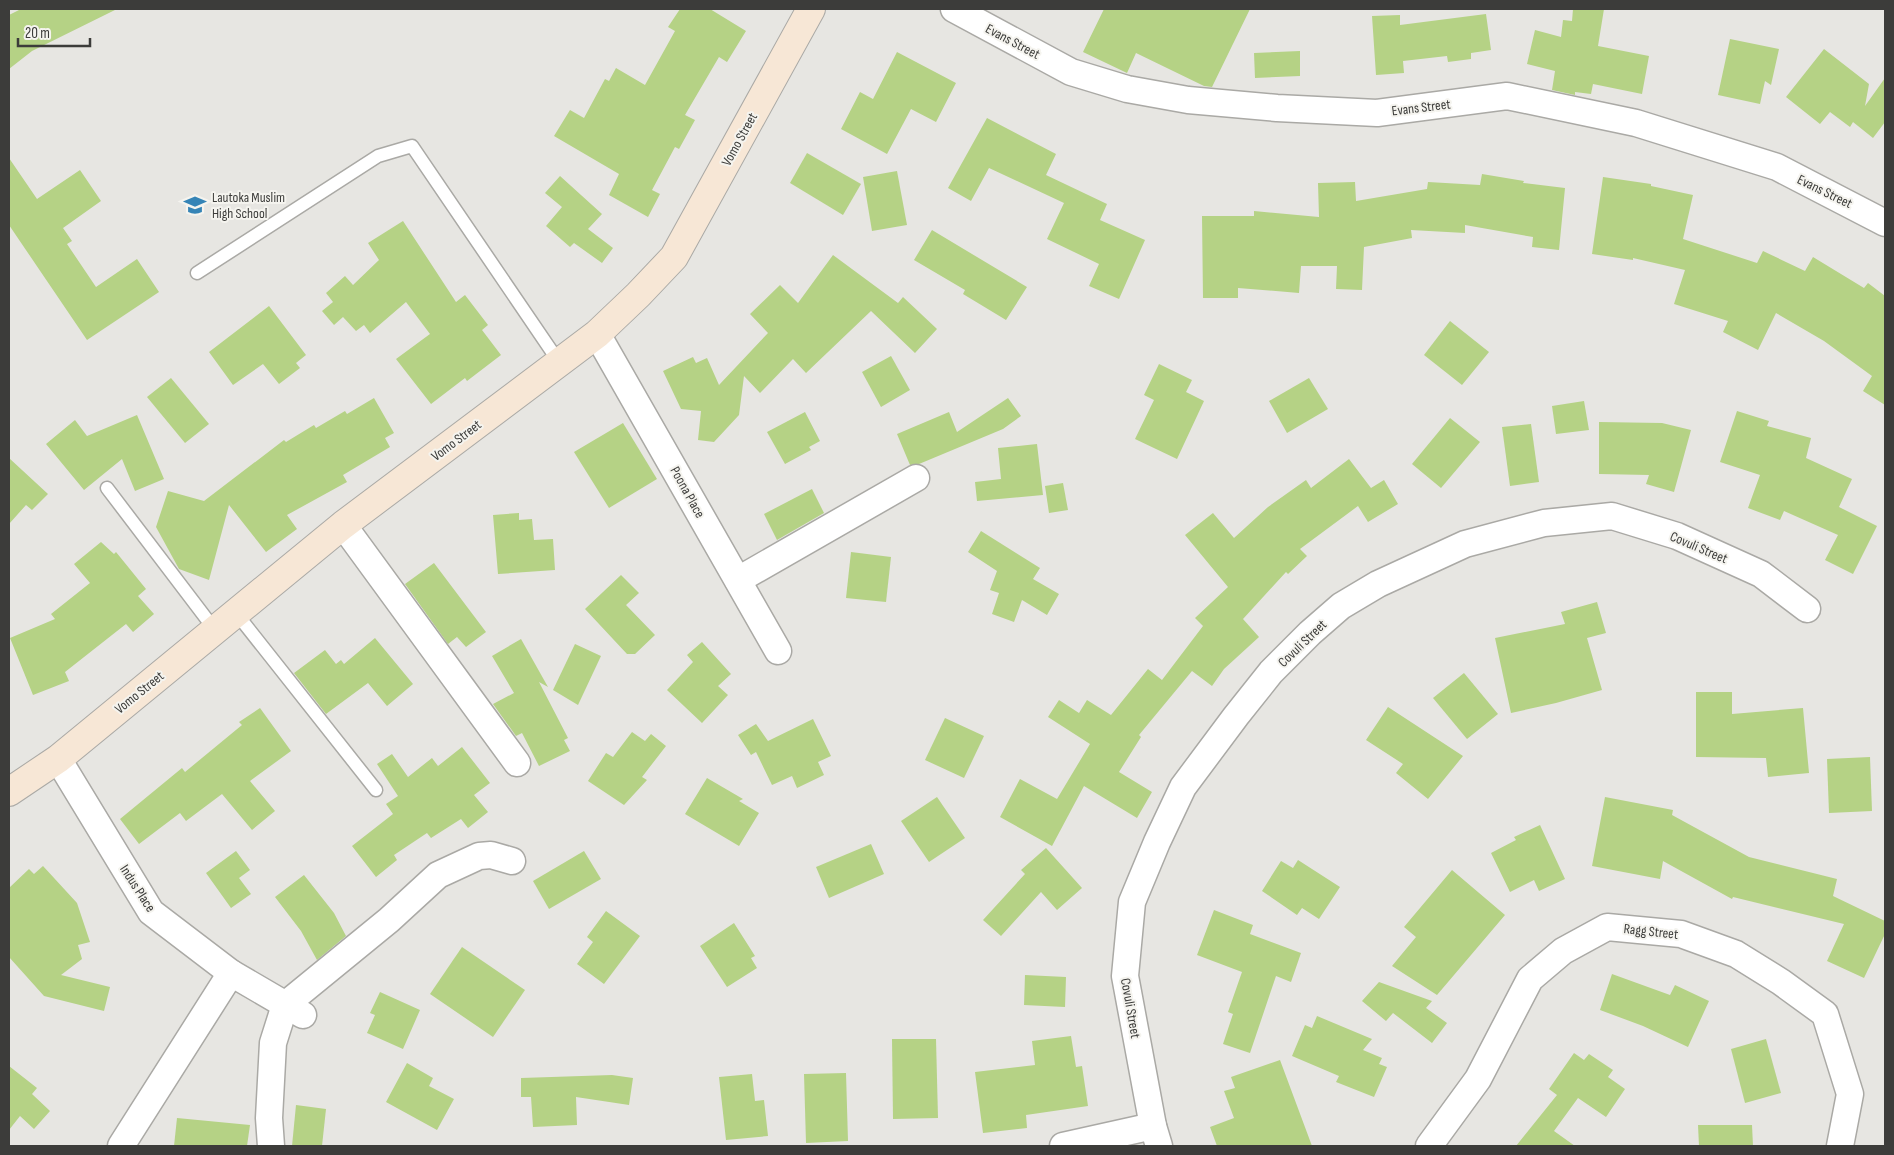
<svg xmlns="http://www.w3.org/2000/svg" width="1894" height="1155" viewBox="0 0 1894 1155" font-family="'Sofia Sans Condensed',sans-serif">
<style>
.building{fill:#b5d285}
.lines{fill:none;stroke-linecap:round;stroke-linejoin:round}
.service-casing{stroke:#aaa9a5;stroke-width:15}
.minor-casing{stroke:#aaa9a5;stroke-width:29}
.secondary-casing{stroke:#aaa9a5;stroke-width:30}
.service{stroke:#fff;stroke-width:12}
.minor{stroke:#fff;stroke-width:26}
.secondary{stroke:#f7e7d6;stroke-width:28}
.labels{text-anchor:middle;stroke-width:4;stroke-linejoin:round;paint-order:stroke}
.street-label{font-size:14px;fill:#3c3c3a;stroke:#f5f4ef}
.poi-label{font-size:14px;fill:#3c3c3a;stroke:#f5f4ef;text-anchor:start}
</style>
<rect width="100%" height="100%" fill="#e7e6e2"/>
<g class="building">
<polygon points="21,9 117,9 32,51 9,69 9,15"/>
<polygon points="680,9 710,9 746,31 727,62 719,57 685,115 695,120 679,149 675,147 652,190 660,194 648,217 609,195 619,174 554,136 570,110 584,118 605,79 609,81 616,68 645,85 675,31 668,27"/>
<polygon points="1104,9 1250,9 1212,87 1204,86 1136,53 1127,73 1083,52"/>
<polygon points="1573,9 1604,9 1598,46 1649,56 1642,94 1593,84 1591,94 1575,92 1575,95 1552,90 1555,71 1527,64 1535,30 1561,37 1563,20 1572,21"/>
<polygon points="1486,14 1491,50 1471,53 1471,59 1448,62 1447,56 1403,61 1404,73 1376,75 1372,16 1400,15 1400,25"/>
<polygon points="1730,39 1779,49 1771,85 1765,81 1760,104 1718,95"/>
<polygon points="1824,49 1869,84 1865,106 1885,78 1885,122 1873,138 1853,122 1850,127 1830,112 1820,124 1786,97"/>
<polygon points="1300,51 1300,76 1255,78 1254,53"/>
<polygon points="897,52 956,83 936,122 911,109 887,154 841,129 860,92 873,99"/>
<polygon points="987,118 1056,154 1046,175 1107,204 1100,220 1145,240 1119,299 1089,286 1099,264 1047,239 1064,203 989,168 971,201 948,188"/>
<polygon points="807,153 861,184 843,215 790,183"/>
<polygon points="9,158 37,199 80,170 101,201 63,228 72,241 67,244 96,287 137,259 159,292 87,340 9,225"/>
<polygon points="897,171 907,225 872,231 863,177"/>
<polygon points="1482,174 1524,181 1523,183 1565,188 1559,250 1532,247 1533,237 1465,225 1465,233 1411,230 1412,238 1364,247 1362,290 1336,289 1337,266 1301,266 1299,293 1238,288 1238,298 1203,298 1202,216 1254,216 1254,211 1319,217 1318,183 1355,182 1356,201 1427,189 1428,182 1480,185"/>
<polygon points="560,176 602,214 588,229 613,248 602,263 574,243 570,247 546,226 562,207 545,193"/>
<polygon points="1603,177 1651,184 1651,186 1693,195 1683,239 1757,263 1763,251 1805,271 1813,257 1864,288 1868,283 1885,296 1885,405 1863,391 1872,376 1824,341 1776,313 1758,350 1723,332 1728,321 1674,304 1685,270 1633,258 1633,260 1592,254"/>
<polygon points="403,221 456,302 465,295 488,325 482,330 501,355 467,381 465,378 431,404 396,359 430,334 406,302 370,333 364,325 356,331 343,317 334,325 322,311 333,302 326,293 345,276 353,285 379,260 368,243"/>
<polygon points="932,230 1027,287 1006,320 963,294 965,290 914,260"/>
<polygon points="833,255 898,303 903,297 937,329 915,353 871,311 806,373 793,359 760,393 744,376 739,415 714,442 698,440 701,411 681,409 663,371 693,357 696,363 707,358 719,385 768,333 750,314 780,285 798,303"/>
<polygon points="269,306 306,355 296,363 300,368 279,384 263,364 233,385 209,352"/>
<polygon points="1450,321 1489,352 1462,385 1424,355"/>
<polygon points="891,356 910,390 881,407 862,372"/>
<polygon points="1159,364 1192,380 1186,392 1204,401 1177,459 1135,439 1154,400 1144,395"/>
<polygon points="171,378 209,424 185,443 147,397"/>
<polygon points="1309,378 1328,409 1287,433 1269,401"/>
<polygon points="374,398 394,433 385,438 390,447 343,475 347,482 287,515 297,529 266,552 229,505 209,580 179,569 156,527 168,491 204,501 284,440 286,442 314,425 316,428 345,411 347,414"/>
<polygon points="1008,398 1021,416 1003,429 919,464 910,465 897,434 949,412 957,432"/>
<polygon points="1584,401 1589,430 1556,434 1552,406"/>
<polygon points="1737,411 1769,421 1767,426 1811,438 1806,458 1852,479 1839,507 1877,526 1853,574 1825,560 1838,535 1784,511 1780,520 1748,508 1760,475 1720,462"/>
<polygon points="805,412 820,441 809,447 811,450 785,464 767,432"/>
<polygon points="137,415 164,479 135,491 122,459 84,490 46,444 75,420 87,436"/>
<polygon points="1450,418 1480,442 1441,488 1412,464"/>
<polygon points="1599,422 1662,423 1691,430 1674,492 1646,484 1649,475 1599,474"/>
<polygon points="623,423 657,479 609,508 574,452"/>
<polygon points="1531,424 1539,482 1510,486 1502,427"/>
<polygon points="1037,444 1043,495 977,501 975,482 1001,479 998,448"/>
<polygon points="9,458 48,494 32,510 26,505 9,524"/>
<polygon points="1349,459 1371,488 1384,480 1398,504 1368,522 1358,506 1300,549 1307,556 1288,574 1286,572 1243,619 1259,637 1224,669 1212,686 1192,671 1139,735 1141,737 1119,772 1152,792 1137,818 1084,786 1052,846 1000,817 1020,779 1057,799 1090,744 1048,717 1059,700 1079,713 1087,700 1111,715 1148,669 1162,680 1203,626 1195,618 1228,587 1185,535 1213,513 1234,538 1268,507 1306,480 1311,488"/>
<polygon points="1063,483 1068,510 1049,513 1045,486"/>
<polygon points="812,489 824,513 777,540 764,514"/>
<polygon points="519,513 519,520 532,519 534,540 553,539 555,570 498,574 493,515"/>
<polygon points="981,531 1040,568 1033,579 1059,594 1047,615 1022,600 1014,622 992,614 999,593 990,590 997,571 968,552"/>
<polygon points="101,542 114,554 116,552 146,589 138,596 154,614 133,632 126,624 65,672 69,681 33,695 10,638 55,619 51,614 90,583 74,564"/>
<polygon points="851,552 891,557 886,602 846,598"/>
<polygon points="434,563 486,632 466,647 457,637 448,644 405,584"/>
<polygon points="621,575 639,593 626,605 655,635 635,654 627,654 585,609"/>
<polygon points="1597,602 1606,633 1587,638 1602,690 1556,703 1511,713 1495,638 1565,624 1561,612"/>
<polygon points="375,638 413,684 387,706 368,683 326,714 294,673 325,650 336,664 341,660 344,664"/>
<polygon points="521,639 548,687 539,682 568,738 564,740 570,751 539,766 522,733 516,736 493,704 514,693 492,656"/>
<polygon points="702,642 731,674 718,686 728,695 702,723 667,690 693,662 687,655"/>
<polygon points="575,644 601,656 578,705 553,690"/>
<polygon points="1464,673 1498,714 1467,739 1433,698"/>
<polygon points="1696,692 1732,692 1732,714 1803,708 1809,773 1768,777 1766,758 1696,757"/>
<polygon points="1388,707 1463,756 1428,799 1396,773 1403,764 1366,740"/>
<polygon points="260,708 291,751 250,781 275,811 252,830 222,794 186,821 180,813 139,844 120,819 182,768 185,772 242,725 239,722"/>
<polygon points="945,718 984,736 964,778 925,760"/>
<polygon points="813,719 831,756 818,762 824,775 797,788 792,776 772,785 756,752 751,755 738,735 756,724 768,741"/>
<polygon points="632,732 645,741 651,734 666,746 642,777 647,780 624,805 588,781 606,753 613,757"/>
<polygon points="462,747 490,783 474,795 488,812 468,828 461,819 431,838 427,833 394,855 397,860 376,877 352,846 393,814 386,804 398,796 377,764 392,754 408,777 432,758 438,766"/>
<polygon points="1870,757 1872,811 1829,813 1827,759"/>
<polygon points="707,778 743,799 739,801 759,813 739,846 685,814"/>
<polygon points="937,797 965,838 929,862 901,821"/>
<polygon points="1605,797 1673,810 1672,815 1749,857 1837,879 1833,896 1885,921 1885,934 1864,978 1827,961 1844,924 1733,897 1732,899 1663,861 1660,879 1592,866"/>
<polygon points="1540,825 1565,879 1539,891 1534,880 1510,892 1491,853 1516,840 1514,837"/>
<polygon points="871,844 884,874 829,898 816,867"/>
<polygon points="1046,848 1082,888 1057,910 1041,892 1001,936 983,920 1025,874 1021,870"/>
<polygon points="236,851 250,870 239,878 251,894 231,908 206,873"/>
<polygon points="584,851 601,879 549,909 533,881"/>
<polygon points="1298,860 1340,887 1319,919 1302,908 1297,915 1262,891 1281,861 1293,868"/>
<polygon points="43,866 77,903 90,942 78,945 82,959 61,975 110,987 104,1011 44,996 9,957 9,888 29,869 34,874"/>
<polygon points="1452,870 1505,915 1437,995 1392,966 1416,937 1404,927"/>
<polygon points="304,875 334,913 346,936 317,960 301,931 275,897"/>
<polygon points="1214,910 1253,925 1250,934 1301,953 1291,982 1276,976 1250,1053 1223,1044 1233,1014 1228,1012 1242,972 1197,955"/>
<polygon points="606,911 640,936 604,984 577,964 593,942 587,937"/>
<polygon points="734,923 755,956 751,958 757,968 727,987 700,946"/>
<polygon points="462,947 525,990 493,1037 430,994"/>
<polygon points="1612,974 1670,995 1675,985 1709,1001 1688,1047 1643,1026 1600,1010"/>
<polygon points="1025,975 1066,977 1065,1007 1024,1005"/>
<polygon points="1379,982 1432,1001 1426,1008 1447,1023 1432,1043 1393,1013 1386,1021 1362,1001"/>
<polygon points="380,992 420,1010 403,1049 367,1033 375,1015 370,1013"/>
<polygon points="1317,1016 1372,1039 1363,1050 1382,1058 1379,1064 1387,1067 1374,1097 1336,1082 1339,1076 1292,1056 1305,1025 1312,1028"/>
<polygon points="1071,1036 1076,1067 1082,1066 1088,1106 1026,1115 1027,1128 983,1133 975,1072 1035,1065 1032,1041"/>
<polygon points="892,1039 936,1039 938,1118 893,1119"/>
<polygon points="1766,1039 1781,1093 1745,1103 1731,1049"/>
<polygon points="1574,1053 1584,1060 1589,1054 1613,1070 1608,1077 1625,1089 1606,1117 1578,1098 1554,1131 1575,1146 1516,1146 1557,1095 1549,1089"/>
<polygon points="1280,1060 1312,1146 1217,1146 1210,1127 1234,1118 1224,1091 1235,1088 1231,1077"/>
<polygon points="407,1063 433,1078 429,1086 454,1099 437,1130 386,1102"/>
<polygon points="9,1066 37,1088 32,1094 50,1111 34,1129 20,1116 9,1130"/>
<polygon points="846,1073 848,1141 806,1143 804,1074"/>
<polygon points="752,1074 755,1101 764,1100 768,1136 726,1140 719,1077"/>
<polygon points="612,1075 633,1078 629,1105 576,1097 577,1125 533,1127 531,1097 521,1097 521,1078"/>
<polygon points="296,1105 326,1109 322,1146 292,1146"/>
<polygon points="177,1118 250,1125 247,1146 174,1146"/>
<polygon points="1698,1125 1752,1125 1753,1146 1699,1146"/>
</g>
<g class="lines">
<g class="service-casing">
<g id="service">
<polyline points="197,273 378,156 412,146 559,362"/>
<polyline points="107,488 215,630"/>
<polyline points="236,613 376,790"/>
</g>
</g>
<g class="minor-casing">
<g id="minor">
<polyline points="954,9 1071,72 1127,89 1188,100 1277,108 1377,113 1507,96 1636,123 1777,167 1885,223"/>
<polyline points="597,334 778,651"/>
<polyline points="343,525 517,763"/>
<polyline points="738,580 916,478"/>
<polyline points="58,759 151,912 231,973 303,1015"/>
<polyline points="121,1146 231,973"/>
<polyline points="271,1146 269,1118 273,1043 285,1005 389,920 438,875 479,856 491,855 512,861"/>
<polyline points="1063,1146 1153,1126"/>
<polyline points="1159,1146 1153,1126 1125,976 1132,902 1157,842 1183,787 1236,716 1271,672 1310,633 1341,606 1378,584 1465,544 1544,523 1612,516 1677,536 1761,574 1807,609"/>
<polyline points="1429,1146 1478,1079 1530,979 1563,951 1607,927 1681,934 1736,954 1781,982 1825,1014 1850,1094 1840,1146"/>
</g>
</g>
<g class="secondary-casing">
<polyline id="secondary" points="9,792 58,759 343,525 597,334 638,295 674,257 811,9"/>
</g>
<use href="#service" class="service"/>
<use href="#minor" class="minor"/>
<use href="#secondary" class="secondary"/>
</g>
<defs>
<g id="school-bare" transform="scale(1.725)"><path d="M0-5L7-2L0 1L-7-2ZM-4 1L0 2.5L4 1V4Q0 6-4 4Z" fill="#3584b6" stroke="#f5f4ef" stroke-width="2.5" paint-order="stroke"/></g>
</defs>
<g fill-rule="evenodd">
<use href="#school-bare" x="195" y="205"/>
</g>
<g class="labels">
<g class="street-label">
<text transform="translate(1013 41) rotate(28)" y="5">Evans Street</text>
<text transform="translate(1421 107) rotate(-7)" y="5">Evans Street</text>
<text transform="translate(739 139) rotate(-61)" y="5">Vomo Street</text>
<text transform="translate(1825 191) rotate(26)" y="5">Evans Street</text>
<text transform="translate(456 440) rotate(-37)" y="5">Vomo Street</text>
<text transform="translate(688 492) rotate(61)" y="5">Poona Place</text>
<text transform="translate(1699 547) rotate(23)" y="5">Covuli Street</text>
<text transform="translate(1302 643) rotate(-44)" y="5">Covuli Street</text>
<text transform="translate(139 692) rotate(-39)" y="5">Vomo Street</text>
<text transform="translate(138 888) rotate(57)" y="5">Indus Place</text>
<text transform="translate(1651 931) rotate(6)" y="5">Ragg Street</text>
<text transform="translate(1131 1008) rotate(80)" y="5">Covuli Street</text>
</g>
<g class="poi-label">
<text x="212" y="202">Lautoka Muslim<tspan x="212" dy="16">High School</tspan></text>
</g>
</g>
<rect width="1894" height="1155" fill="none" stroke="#3c3c3a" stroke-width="20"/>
<path d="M18 38v8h72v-8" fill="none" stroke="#3c3c3a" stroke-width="2.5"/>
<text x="25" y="38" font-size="15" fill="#3c3c3a" stroke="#f5f4ef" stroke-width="4" paint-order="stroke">20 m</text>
</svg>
